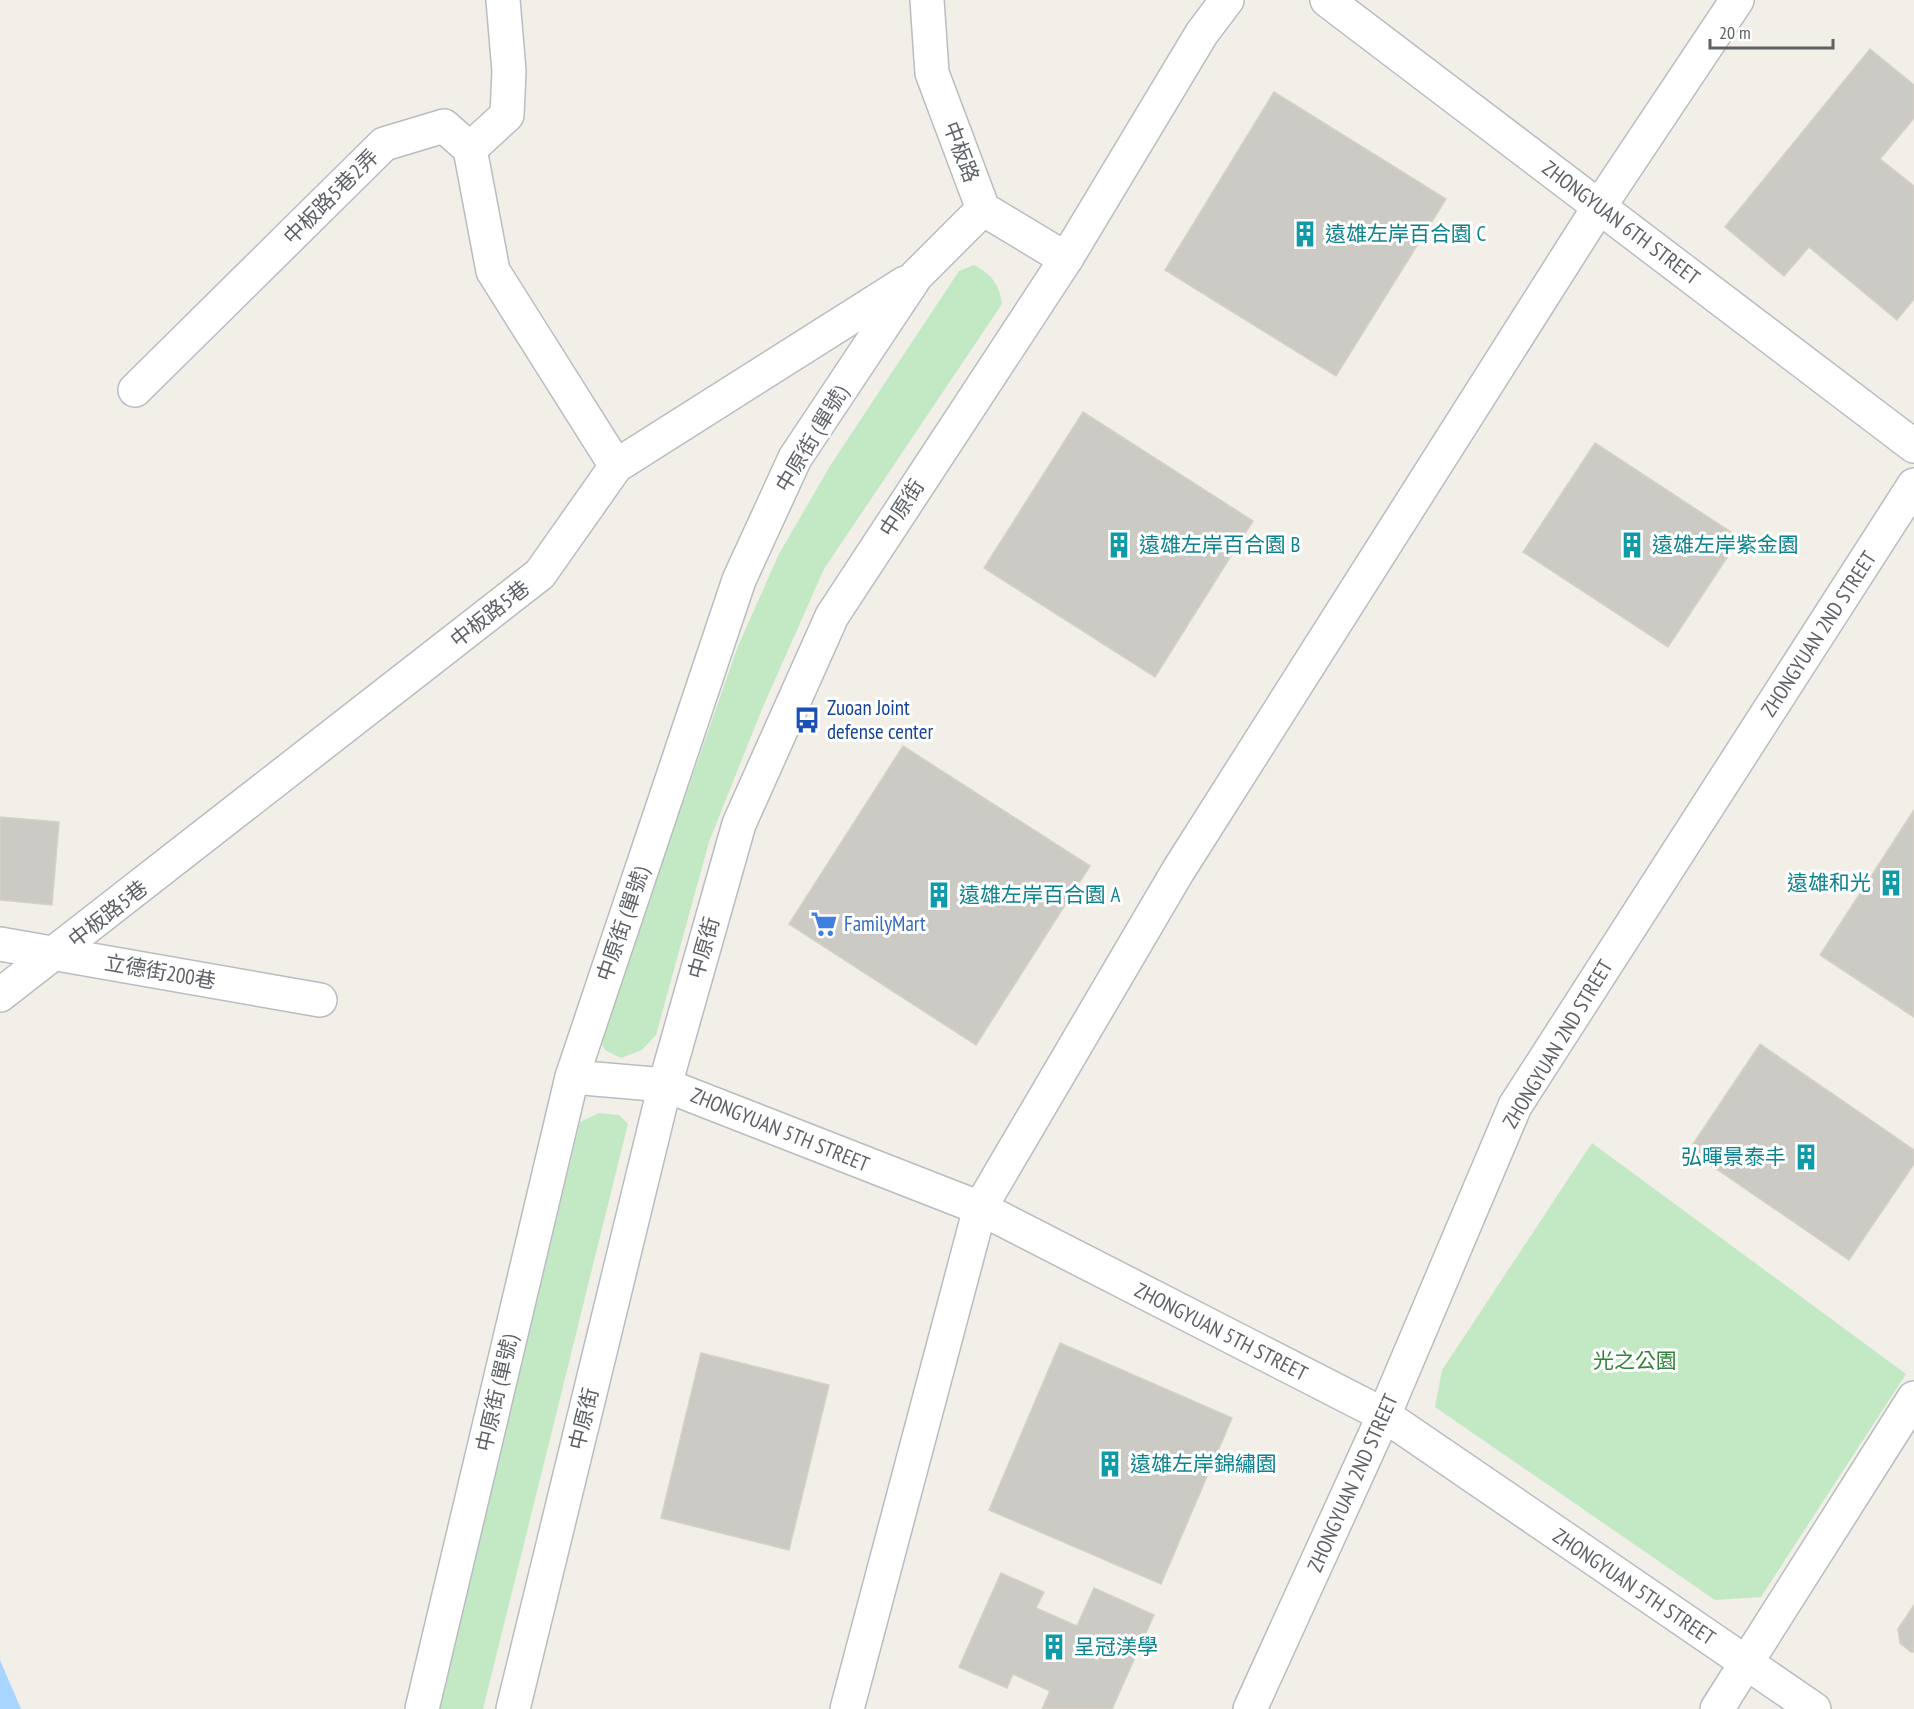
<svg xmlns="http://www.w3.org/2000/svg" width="1914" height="1709" viewBox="0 0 1914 1709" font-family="'PT Sans Narrow','Noto Sans TC',sans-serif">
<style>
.green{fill:#c3e9c4}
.water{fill:#a8d5ff}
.building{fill:#cccac4;stroke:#d6d1c4;stroke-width:1.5}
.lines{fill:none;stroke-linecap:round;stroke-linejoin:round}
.minor-casing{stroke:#b9bcc0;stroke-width:36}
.minor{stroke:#fff;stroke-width:33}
.labels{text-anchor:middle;stroke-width:6;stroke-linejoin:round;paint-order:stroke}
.street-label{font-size:21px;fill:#5e6267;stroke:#fff}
.culture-label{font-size:21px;fill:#0d838f;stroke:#fff;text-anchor:start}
.transit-label{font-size:21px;fill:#164399;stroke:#fff;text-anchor:start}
.shop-label{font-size:21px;fill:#366cbe;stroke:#fff;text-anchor:start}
.park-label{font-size:21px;fill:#318339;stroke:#fff}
</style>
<rect width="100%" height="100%" fill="#f1efe7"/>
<g class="green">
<path d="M974,265C990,273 1000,284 1002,304L824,569L762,709L709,842L656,1035L642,1050L621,1058L605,1050L600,1040L738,646L779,554L830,466L959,271Z"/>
<polygon points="599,1113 619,1115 628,1124 483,1709 439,1709 580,1122"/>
<polygon points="1592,1143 1906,1374 1761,1597 1715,1600 1435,1407 1442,1370"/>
</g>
<polygon class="water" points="0,1660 21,1709 0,1709"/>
<g class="building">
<polygon points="1870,49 1914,85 1914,118 1880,159 1914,186 1914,299 1897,320 1809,247 1784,276 1725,227"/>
<polygon points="1274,92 1446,199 1336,376 1165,270"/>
<polygon points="1083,412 1253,521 1155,677 984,568"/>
<polygon points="1595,443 1740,538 1668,647 1523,552"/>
<polygon points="903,746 1090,866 976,1045 789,924"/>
<polygon points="1914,810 1914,1017 1820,955"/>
<polygon points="0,817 59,822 52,905 0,900"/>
<polygon points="1760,1044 1914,1150 1914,1164 1849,1260 1689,1150"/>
<polygon points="1060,1343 1232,1418 1161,1584 989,1510"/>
<polygon points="701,1353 829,1385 789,1550 661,1518"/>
<polygon points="1001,1573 1044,1592 1036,1608 1077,1626 1094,1588 1154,1615 1112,1709 1042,1709 1050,1691 1013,1674 1007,1688 959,1667"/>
<polygon points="1914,1605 1914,1652 1911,1652 1900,1643 1898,1629"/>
</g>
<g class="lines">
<g class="minor-casing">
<g id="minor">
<polyline points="927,0 932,73 983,209 1066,259"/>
<polyline points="1327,0 1914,446"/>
<polyline points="470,149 507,115 509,71 503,0"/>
<polyline points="135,390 384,144 444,126 470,149 493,271 616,466"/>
<polyline points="0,944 320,1000"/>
<polyline points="0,995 540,574 616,466 905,283"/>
<polyline points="572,1077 665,1085 980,1208 1384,1415 1814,1709"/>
<polyline points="422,1709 572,1077 739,580 795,458 916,276 983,209"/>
<polyline points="513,1709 665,1085 739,824 832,616 1066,259 1202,33 1227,0"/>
<polyline points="847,1709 980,1208 1178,871 1599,207 1737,0"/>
<polyline points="1250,1709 1384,1415 1515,1106 1914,485"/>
<polyline points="1717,1709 1914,1398"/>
</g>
</g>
<use href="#minor" class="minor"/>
</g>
<defs>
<g id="building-bare" transform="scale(2.07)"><path d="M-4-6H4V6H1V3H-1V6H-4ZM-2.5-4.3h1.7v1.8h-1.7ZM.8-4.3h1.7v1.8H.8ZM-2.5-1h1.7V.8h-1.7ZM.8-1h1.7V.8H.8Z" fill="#0f9aa8" stroke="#fff" stroke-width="2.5" paint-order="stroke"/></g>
<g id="bus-bare" transform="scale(2.07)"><path d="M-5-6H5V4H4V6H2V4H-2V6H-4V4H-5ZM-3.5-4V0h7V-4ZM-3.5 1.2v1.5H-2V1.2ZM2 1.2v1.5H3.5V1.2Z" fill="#1a4fb4" stroke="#fff" stroke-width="2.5" paint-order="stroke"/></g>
<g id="supermarket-bare" transform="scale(2.07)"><path d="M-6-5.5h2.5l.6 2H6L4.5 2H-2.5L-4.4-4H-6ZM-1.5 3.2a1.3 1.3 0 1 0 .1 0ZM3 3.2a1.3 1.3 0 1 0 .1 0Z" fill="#3f7fe0" stroke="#fff" stroke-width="2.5" paint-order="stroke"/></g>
</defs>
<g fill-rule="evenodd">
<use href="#building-bare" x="1305" y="234"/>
<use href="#building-bare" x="1119" y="545"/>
<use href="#building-bare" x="1632" y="545"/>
<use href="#bus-bare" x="807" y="720"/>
<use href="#building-bare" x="1891" y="883"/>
<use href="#building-bare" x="939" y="895"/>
<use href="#supermarket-bare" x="824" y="924"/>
<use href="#building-bare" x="1806" y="1157"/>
<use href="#building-bare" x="1110" y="1464"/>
<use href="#building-bare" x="1054" y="1647"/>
</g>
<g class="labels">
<g class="street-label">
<text transform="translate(961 152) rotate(69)" y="7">中板路</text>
<text transform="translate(331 197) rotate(-45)" y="7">中板路5巷2弄</text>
<text transform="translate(1621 223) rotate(37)" y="7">ZHONGYUAN 6TH STREET</text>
<text transform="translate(812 439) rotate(-59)" y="7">中原街 (單號)</text>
<text transform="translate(902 508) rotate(-57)" y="7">中原街</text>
<text transform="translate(490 614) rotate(-38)" y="7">中板路5巷</text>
<text transform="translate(1819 634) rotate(-57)" y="7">ZHONGYUAN 2ND STREET</text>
<text transform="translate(108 914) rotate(-38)" y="7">中板路5巷</text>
<text transform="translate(623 924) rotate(-71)" y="7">中原街 (單號)</text>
<text transform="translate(704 948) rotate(-74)" y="7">中原街</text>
<text transform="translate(160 972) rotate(10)" y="7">立德街200巷</text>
<text transform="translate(1558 1044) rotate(-59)" y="7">ZHONGYUAN 2ND STREET</text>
<text transform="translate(780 1130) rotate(22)" y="7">ZHONGYUAN 5TH STREET</text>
<text transform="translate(1221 1332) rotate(27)" y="7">ZHONGYUAN 5TH STREET</text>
<text transform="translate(497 1393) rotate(-77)" y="7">中原街 (單號)</text>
<text transform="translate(584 1419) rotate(-76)" y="7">中原街</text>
<text transform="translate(1353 1483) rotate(-66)" y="7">ZHONGYUAN 2ND STREET</text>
<text transform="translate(1634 1587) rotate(34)" y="7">ZHONGYUAN 5TH STREET</text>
</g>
<g class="culture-label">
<text x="1325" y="241">遠雄左岸百合園 C</text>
<text x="1139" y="552">遠雄左岸百合園 B</text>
<text x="1652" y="552">遠雄左岸紫金園</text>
<text x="1871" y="890" text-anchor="end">遠雄和光</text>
<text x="959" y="902">遠雄左岸百合園 A</text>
<text x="1786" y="1164" text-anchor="end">弘暉景泰丰</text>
<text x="1130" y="1471">遠雄左岸錦繡園</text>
<text x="1074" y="1654">呈冠渼學</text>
</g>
<g class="transit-label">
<text x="827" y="715">Zuoan Joint<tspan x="827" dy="24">defense center</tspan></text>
</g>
<g class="shop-label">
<text x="844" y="931">FamilyMart</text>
</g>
<g class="park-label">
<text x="1635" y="1368">光之公園</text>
</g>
</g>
<path d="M1710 39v9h123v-9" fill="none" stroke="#5e6267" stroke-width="3"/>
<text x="1719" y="39" font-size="18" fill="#5e6267" stroke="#ffffff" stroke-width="4.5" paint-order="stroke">20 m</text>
</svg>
